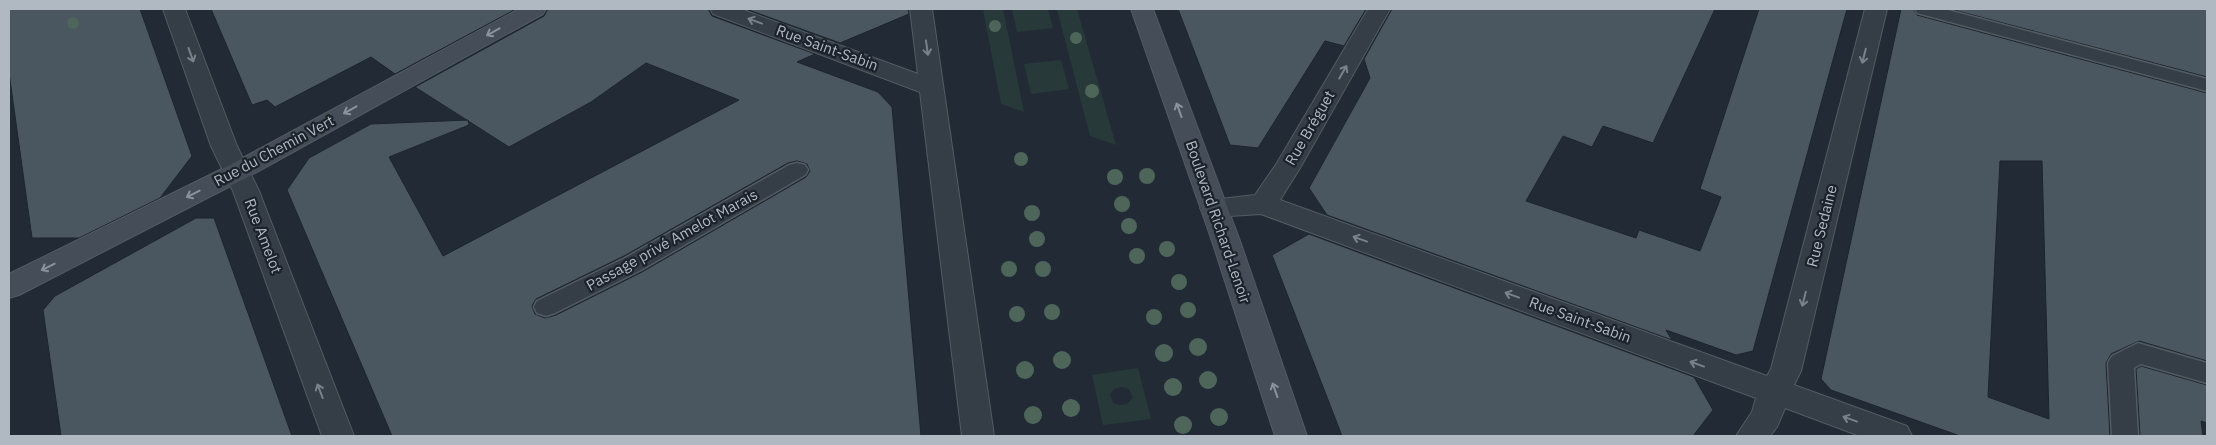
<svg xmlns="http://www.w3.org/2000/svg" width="2216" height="445" viewBox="0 0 2216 445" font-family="'IBM Plex Sans',sans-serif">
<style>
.green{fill:#273938;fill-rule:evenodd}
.building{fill:#4a5660;stroke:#1d242c;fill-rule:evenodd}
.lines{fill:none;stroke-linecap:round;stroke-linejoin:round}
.lane-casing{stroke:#535b63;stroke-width:3}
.street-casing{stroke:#535b63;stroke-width:2}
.secondary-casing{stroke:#535b63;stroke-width:2}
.lane{fill:#353d46;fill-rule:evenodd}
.street{fill:#353d46;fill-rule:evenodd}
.secondary{fill:#444d58;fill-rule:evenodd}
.tree{fill:#4d6659}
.oneway{stroke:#79818a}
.oneway2{stroke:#8a939d}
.labels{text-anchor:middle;stroke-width:4.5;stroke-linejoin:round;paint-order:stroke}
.street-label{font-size:15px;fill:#b0b8c2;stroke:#1b222a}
</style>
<rect width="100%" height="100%" fill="#222b35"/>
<g class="green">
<polygon points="983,9 1003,9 1024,112 1001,104"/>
<polygon points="1012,9 1048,9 1053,28 1017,32"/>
<polygon points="1057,9 1077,9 1116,145 1090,136"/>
<polygon points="1061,60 1069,89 1031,94 1024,64"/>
<path d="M1138,368L1151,419L1103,425L1092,375ZM1121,387L1129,389L1133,397L1127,404L1120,405L1113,403L1110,394L1114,389Z"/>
</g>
<g class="building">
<polygon points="9,9 140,9 192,156 160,198 79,238 32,238 9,73"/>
<polygon points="211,9 516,9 395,74 371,57 275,107 267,100 252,105"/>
<path d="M548,9H708L712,16L815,54L797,62L878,92L892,107L921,436H392L287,190L309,158L371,124L468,120L469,125L389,157L443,256L739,100L646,63L591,102L509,147L415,87L544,16ZM797,161L807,164L810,171L806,177L642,272L556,315L545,318L535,314L532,306L536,299L624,256L788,163Z"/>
<polygon points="746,9 908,9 909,14 840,43"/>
<polygon points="1178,9 1366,9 1344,46 1325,41 1258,148 1230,145"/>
<polygon points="1392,9 1715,9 1653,143 1603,126 1592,147 1563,136 1526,201 1636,238 1639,230 1700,251 1721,197 1700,189 1759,9 1847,9 1753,351 1736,355 1666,330 1672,340 1327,215 1309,188 1370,78 1364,59"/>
<path d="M1901,9H1913L1917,15L2207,93V361L2139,341L2111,354L2106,363L2110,436H1960L1831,390L1821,379ZM2000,161H2042L2049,419L1988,397Z"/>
<polygon points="1950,9 2207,9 2207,77"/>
<polygon points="196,218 214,218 292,436 61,436 43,310 55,296"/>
<polygon points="1309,234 1694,377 1713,410 1693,436 1342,436 1272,255"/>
<polygon points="2141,366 2207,385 2207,423 2201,421 2203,436 2140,436 2136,369"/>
</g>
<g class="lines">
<g class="lane-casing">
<g id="lane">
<polygon points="1915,9 1944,9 2207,79 2207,91 1917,13"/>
<polygon points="797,163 805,165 808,170 805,175 641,270 555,313 546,316 537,313 534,307 537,301 625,258 789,165"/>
<polygon points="2138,343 2207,363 2207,383 2141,364 2134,368 2138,436 2112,436 2108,363 2112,356"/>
</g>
</g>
<g class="street-casing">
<g id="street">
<polygon points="163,9 185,9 237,146 259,191 354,436 322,436 233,191 211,146"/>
<polygon points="710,9 741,9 918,74 910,9 932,9 994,436 962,436 920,92 713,14"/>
<polygon points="1368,9 1390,9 1300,168 1280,200 1767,376 1771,369 1865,9 1887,9 1801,371 1794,385 1907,426 1912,436 1860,436 1785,408 1777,427 1770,436 1736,436 1752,412 1756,398 1261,214 1214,217 1204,215 1200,208 1204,201 1255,195 1277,163"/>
</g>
</g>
<g class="secondary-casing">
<g id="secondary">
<polygon points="519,9 546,9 543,14 246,178 19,295 9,298 9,274 228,166"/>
<polygon points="1131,9 1153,9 1240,241 1307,436 1275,436 1212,241"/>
</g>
</g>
<use href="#lane" class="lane"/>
<use href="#street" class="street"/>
<use href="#secondary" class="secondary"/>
</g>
<g class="tree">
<circle cx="73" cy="23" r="6"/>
<circle cx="995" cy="26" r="6"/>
<circle cx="1076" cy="38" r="6"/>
<circle cx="1092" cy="91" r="7"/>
<circle cx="1021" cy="159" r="7"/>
<circle cx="1147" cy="176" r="8"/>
<circle cx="1115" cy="177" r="8"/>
<circle cx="1122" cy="204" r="8"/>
<circle cx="1032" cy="213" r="8"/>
<circle cx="1129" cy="226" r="8"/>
<circle cx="1037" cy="239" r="8"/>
<circle cx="1167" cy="249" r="8"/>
<circle cx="1137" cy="256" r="8"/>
<circle cx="1009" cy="269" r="8"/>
<circle cx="1043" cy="269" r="8"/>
<circle cx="1179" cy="282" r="8"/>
<circle cx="1188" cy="310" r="8"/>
<circle cx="1052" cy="312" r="8"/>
<circle cx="1017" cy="314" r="8"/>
<circle cx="1154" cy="317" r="8"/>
<circle cx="1198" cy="347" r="9"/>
<circle cx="1164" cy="353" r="9"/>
<circle cx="1062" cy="360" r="9"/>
<circle cx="1025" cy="370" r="9"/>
<circle cx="1208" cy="380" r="9"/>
<circle cx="1173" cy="387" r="9"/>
<circle cx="1071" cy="408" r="9"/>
<circle cx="1033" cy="415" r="9"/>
<circle cx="1219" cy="417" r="9"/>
<circle cx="1183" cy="425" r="9"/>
</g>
<defs><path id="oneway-shaft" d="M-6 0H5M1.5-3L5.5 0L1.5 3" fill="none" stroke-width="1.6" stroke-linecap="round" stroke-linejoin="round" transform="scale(1.25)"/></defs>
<g class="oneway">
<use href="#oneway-shaft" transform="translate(755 21) rotate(-160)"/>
<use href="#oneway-shaft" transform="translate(927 48) rotate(82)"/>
<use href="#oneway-shaft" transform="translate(191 55) rotate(70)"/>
<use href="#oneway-shaft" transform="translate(1864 56) rotate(104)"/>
<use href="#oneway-shaft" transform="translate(1343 72) rotate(-60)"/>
<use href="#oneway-shaft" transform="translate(1360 239) rotate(-160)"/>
<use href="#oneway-shaft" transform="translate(1512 295) rotate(-160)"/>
<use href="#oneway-shaft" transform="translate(1804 299) rotate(104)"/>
<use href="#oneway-shaft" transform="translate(1697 364) rotate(-160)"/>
<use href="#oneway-shaft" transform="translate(320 391) rotate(-111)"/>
<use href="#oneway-shaft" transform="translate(1850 419) rotate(-160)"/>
</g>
<g class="oneway2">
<use href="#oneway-shaft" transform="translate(493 32) rotate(151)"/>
<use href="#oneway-shaft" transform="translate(350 110) rotate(151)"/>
<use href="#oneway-shaft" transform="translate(1179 110) rotate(-110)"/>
<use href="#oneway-shaft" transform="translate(193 194) rotate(153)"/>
<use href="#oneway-shaft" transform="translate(48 267) rotate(153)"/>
<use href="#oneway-shaft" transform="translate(1275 390) rotate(-109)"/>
</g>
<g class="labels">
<g class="street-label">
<text transform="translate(827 48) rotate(20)" y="5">Rue Saint-Sabin</text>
<text transform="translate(1310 128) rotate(-60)" y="5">Rue Bréguet</text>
<text transform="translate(274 151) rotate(-28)" y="5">Rue du Chemin Vert</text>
<text transform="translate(1218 222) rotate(71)" y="5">Boulevard Richard-Lenoir</text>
<text transform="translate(1822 226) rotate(-76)" y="5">Rue Sedaine</text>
<text transform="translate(263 236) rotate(69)" y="5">Rue Amelot</text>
<text transform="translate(672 240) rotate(-29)" y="5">Passage privé Amelot Marais</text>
<text transform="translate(1580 320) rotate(20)" y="5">Rue Saint-Sabin</text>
</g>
</g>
<rect width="2216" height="445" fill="none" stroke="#b0b8c2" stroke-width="20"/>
</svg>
